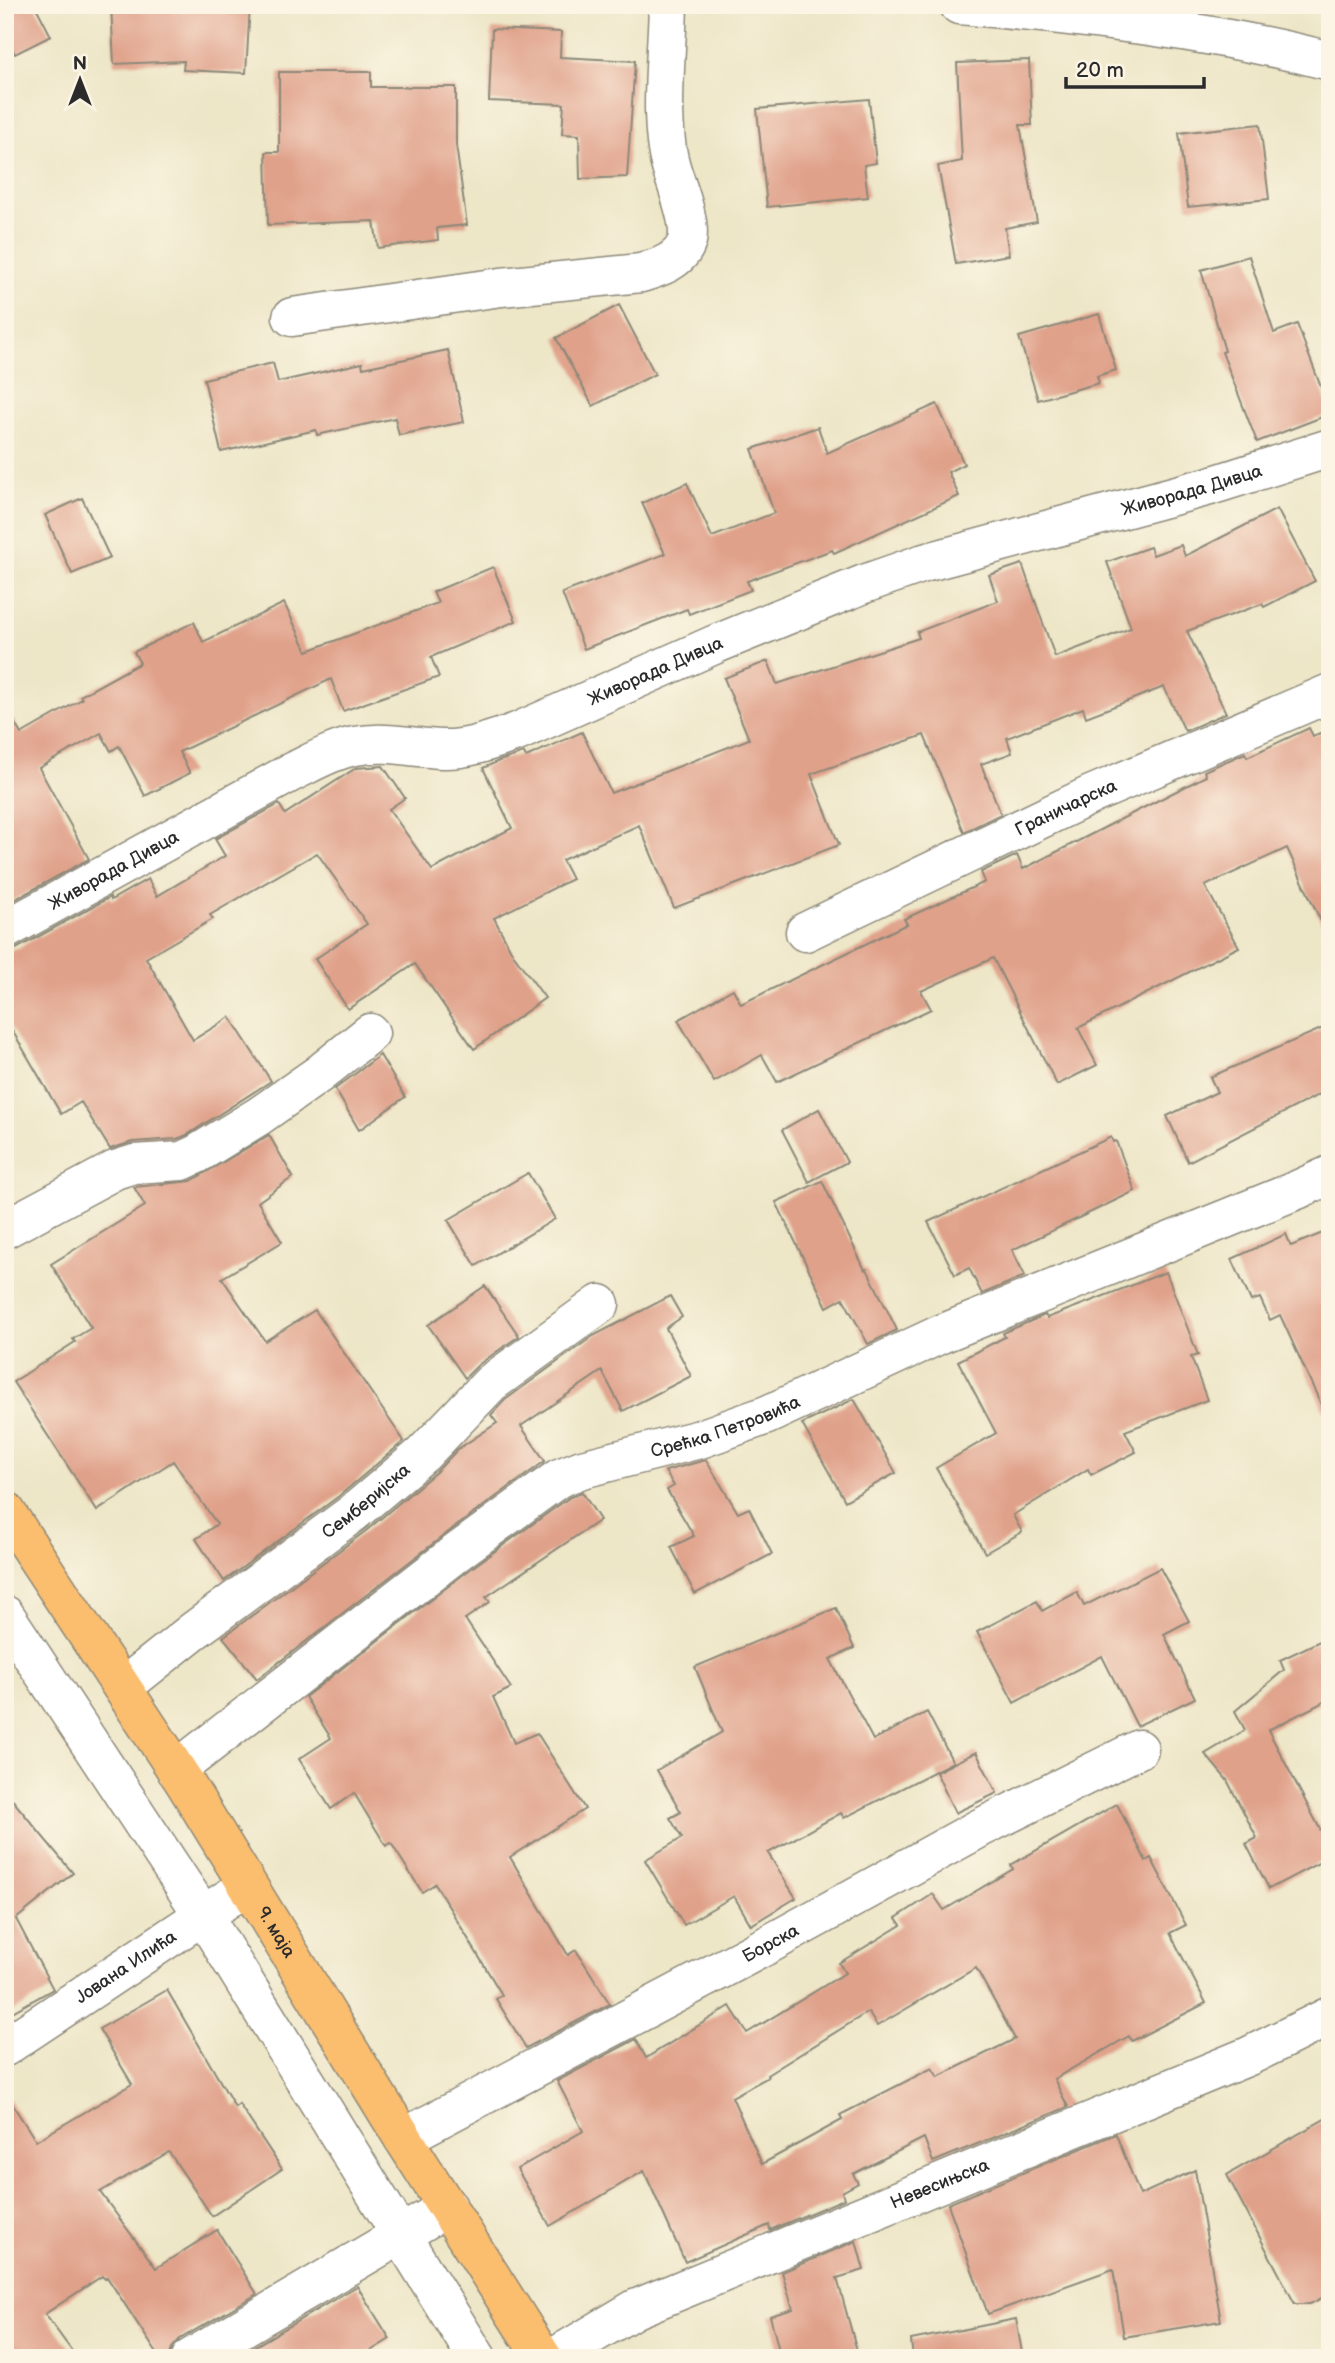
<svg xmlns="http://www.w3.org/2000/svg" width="1335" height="2363" viewBox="0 0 1335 2363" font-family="'Balsamiq Sans',sans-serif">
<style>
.building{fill:#e0a18a;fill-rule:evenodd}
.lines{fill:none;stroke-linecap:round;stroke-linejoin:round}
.minor-casing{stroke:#8c8879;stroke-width:41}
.major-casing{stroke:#8c8879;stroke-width:41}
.minor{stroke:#fff;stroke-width:38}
.major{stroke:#fbbd6e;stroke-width:38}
.labels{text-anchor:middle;stroke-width:6;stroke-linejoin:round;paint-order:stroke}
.street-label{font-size:18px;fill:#2b2b2b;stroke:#fcf5e5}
</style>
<rect width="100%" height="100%" fill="#fcf5e5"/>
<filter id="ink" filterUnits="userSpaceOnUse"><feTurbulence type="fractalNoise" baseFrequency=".0143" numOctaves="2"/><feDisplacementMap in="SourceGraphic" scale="14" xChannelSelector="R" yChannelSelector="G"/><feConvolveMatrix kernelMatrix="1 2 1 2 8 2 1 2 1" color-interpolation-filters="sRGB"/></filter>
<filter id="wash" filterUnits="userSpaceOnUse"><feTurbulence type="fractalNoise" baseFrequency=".00686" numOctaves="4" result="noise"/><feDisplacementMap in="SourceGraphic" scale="28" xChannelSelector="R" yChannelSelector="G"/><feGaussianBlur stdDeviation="1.57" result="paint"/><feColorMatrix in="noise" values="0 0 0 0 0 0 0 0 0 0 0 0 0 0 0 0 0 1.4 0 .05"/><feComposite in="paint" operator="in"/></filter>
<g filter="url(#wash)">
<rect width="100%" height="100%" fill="#ede6c7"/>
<g id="blocks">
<g class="building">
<polygon points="5,5 35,5 51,36 15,54 5,35"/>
<polygon points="111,5 250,5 246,73 183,70 184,61 114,64"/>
<polygon points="492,29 561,32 560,57 635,61 627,177 580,179 579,135 562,134 564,104 489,101"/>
<polygon points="1029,60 1032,125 1020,125 1037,222 1005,228 1009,255 956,264 938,166 962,161 957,63"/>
<polygon points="279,72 371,72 371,87 456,87 456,145 467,225 437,228 438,240 378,248 374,221 268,225 266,152 279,152"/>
<polygon points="869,99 876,163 864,165 868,197 767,207 757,109"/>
<polygon points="1260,124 1269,199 1188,207 1179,133"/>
<polygon points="1249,256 1274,333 1297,324 1330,411 1330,414 1257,442 1222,352 1225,351 1201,270"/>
<polygon points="619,305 655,374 593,406 556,338"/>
<polygon points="1099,314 1116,370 1097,376 1099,383 1038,400 1019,337"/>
<polygon points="448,350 464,422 399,435 395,418 317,435 316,430 221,452 204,379 273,363 278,382 362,363 363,368"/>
<polygon points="937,404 964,464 948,472 959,496 834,553 832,550 747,581 751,590 689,614 687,609 584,649 562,593 665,554 642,503 687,483 712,537 774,513 752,449 818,427 827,453"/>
<polygon points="82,498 110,558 72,574 45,515"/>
<polygon points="1277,509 1315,581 1264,607 1262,604 1187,631 1226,713 1185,731 1164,687 1086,717 1083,708 1007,738 1012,753 981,764 1001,814 964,832 924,735 811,774 839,845 674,908 639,825 562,860 572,879 494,918 513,954 545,998 474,1049 415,964 348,1009 315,959 367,924 317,853 210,915 213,919 146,958 193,1040 230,1017 271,1081 187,1135 177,1139 132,1142 110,1149 81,1102 61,1114 5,1018 5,952 16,949 110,897 111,900 148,879 157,896 225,856 215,839 279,804 285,814 356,768 383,766 405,798 389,809 432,870 512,828 483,768 499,761 524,753 526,757 582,732 611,793 749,739 724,678 768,661 777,684 919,638 917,632 998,601 989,575 1022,564 1055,657 1131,628 1107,562 1150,547 1153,555 1181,545 1185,556"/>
<polygon points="493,567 516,621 431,657 439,677 343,711 331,679 179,752 190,773 145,796 119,746 111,751 101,733 39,768 89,859 5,905 5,706 21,734 82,699 80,696 140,663 134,652 194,622 203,642 284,603 307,651 438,603 433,592"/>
<polygon points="1309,728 1313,736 1330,729 1330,941 1287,848 1205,886 1239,947 1078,1028 1097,1065 1057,1085 993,958 921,991 931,1009 777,1082 762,1055 714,1082 678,1020 733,989 741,1004 907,924 904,919 985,882 981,872 1017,855 1023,869 1206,776 1204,771 1245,753 1247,757"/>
<polygon points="1330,1025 1330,1089 1188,1162 1167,1116 1217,1092 1210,1077"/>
<polygon points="380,1055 405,1097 359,1130 335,1089"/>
<polygon points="819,1109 847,1162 809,1182 782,1130"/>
<polygon points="269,1135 293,1177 258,1202 282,1242 222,1278 265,1341 315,1310 404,1441 339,1496 224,1581 196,1539 217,1524 173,1461 97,1511 13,1382 75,1342 73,1339 91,1328 51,1264 145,1206 134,1187 191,1181"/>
<polygon points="1111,1137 1113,1142 1116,1141 1135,1191 1012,1250 1025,1276 982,1294 969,1268 955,1275 928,1222"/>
<polygon points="528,1173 555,1219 476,1266 448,1220"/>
<polygon points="822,1181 865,1270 867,1269 897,1330 868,1344 843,1298 827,1307 776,1202"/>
<polygon points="1330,1230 1330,1424 1280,1315 1270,1320 1260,1298 1251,1301 1232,1259 1286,1234 1291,1246"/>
<polygon points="1166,1272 1198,1355 1191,1357 1207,1400 1125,1431 1136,1452 1091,1475 1088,1469 1013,1515 1022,1532 985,1553 936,1468 996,1433 958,1361 1005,1337 1003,1333 1045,1315 1047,1318"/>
<polygon points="485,1286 519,1336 478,1365 465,1378 428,1325"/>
<polygon points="670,1296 682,1317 666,1328 691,1376 623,1411 602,1371 521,1426 545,1461 447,1533 257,1679 223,1637 367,1530 437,1471 458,1449 497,1423 491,1415 505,1400 593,1336"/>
<polygon points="854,1399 896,1473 845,1501 802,1424"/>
<polygon points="706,1460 738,1513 749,1508 772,1554 695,1594 671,1547 694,1536 667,1490 674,1486 665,1471"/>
<polygon points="582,1492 600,1520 486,1597 490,1602 465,1619 511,1688 493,1697 514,1743 537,1733 585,1809 510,1857 568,1955 576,1950 610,2004 526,2048 496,1999 502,1995 435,1884 422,1892 391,1843 386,1846 354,1793 331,1809 299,1759 331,1738 305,1697 473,1567 570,1497"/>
<polygon points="1160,1568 1189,1621 1164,1634 1195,1698 1137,1726 1102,1656 1014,1703 977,1632 1037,1601 1042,1611 1077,1592 1084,1606"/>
<polygon points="836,1608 854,1648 830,1659 873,1740 927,1712 953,1762 844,1818 841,1813 768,1853 796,1898 751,1925 734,1896 684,1925 645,1860 682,1838 670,1818 681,1812 657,1770 722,1732 695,1667"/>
<polygon points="1330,1636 1330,1699 1268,1730 1330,1848 1330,1857 1269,1889 1246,1844 1257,1838 1227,1780 1205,1754 1245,1730 1235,1711 1284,1670 1280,1660"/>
<polygon points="976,1752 997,1793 955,1813 936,1772"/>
<polygon points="5,1791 73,1873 16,1919 53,1989 5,2016"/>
<path d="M1117,1804L1146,1861L1151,1858L1186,1925L1170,1933L1206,2003L1132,2041L1129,2036L1054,2079L1068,2107L933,2162L924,2138L853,2174L858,2183L842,2192L844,2199L770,2230L769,2225L685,2262L644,2171L550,2226L517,2169L583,2131L557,2081L636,2039L646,2058L730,2006L747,2033L845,1973L839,1963L901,1925L896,1918L933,1894L944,1910L1013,1869L1011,1865ZM976,1968L1015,2039L938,2077L932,2068L840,2115L842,2120L762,2164L732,2097L768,2077L767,2075L868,2012L877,2026Z"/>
<polygon points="167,1990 235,2107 239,2104 282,2169 212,2216 169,2152 100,2192 156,2268 217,2230 257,2294 180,2339 172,2348 169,2358 160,2358 107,2277 105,2279 102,2276 45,2314 77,2358 5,2358 5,2093 36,2141 132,2084 99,2029"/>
<polygon points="1330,2116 1330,2294 1310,2304 1295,2304 1227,2175"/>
<polygon points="1116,2134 1140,2195 1195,2170 1221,2321 1124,2337 1113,2269 988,2314 948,2204"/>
<polygon points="856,2241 864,2270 837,2278 859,2358 781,2358 770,2316 793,2309 782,2272"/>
<polygon points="357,2286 390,2339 359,2358 235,2358"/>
<polygon points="1016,2319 1023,2358 913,2358 911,2340"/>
</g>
</g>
</g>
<g filter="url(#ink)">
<use href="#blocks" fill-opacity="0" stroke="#8c8879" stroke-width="2"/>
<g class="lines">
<g class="minor-casing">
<g id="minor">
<path d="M959,5C1083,16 1209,30 1330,61"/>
<path d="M292,317L501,287L641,273C658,268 681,261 687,241C692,222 676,185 671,167C658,124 667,52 668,5"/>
<path id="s1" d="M5,930L290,773C311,763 333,750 355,746C387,740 412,748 442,749C468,750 493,740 517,732L716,644L864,584L924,563L1210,486L1330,448"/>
<path id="s2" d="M805,932L1093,794L1330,693"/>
<polyline points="5,1229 115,1170 134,1164 182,1161 197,1154 259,1116 319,1074 370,1033"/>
<polyline points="5,1615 203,1915 477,2358"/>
<path id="s3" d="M123,1687L192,1632L353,1513L423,1454L491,1383L600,1304"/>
<path id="s4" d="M176,1770L460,1550L559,1478L582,1469L700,1439L767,1415L941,1334L1297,1190L1330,1175"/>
<path id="s5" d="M5,2047L247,1886"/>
<path id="s6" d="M403,2138L773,1942L980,1828L1139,1749"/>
<polyline points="191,2358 448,2207"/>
<path id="s7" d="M553,2358L635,2309L1249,2056L1330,2016"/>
</g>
</g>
<g class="major-casing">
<g id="major">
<path id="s8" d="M5,1510L185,1783L403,2138L543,2358"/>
</g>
</g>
<use href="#minor" class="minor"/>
<use href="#major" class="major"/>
</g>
</g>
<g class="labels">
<g class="street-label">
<text dy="6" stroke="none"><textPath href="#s1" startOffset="1279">Живорада Дивца</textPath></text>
<text dy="6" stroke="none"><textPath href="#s1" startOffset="712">Живорада Дивца</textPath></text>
<text dy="6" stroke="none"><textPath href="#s2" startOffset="289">Граничарска</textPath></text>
<text dy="6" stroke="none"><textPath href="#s1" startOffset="124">Живорада Дивца</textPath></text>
<text dy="6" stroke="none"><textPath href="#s4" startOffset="656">Срећка Петровића</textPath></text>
<text dy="6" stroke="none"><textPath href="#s3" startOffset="306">Семберијска</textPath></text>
<text dy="6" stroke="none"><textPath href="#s8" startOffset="502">9. маја</textPath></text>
<text dy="6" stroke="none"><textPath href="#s6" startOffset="416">Борска</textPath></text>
<text dy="6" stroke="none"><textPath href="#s5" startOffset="145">Јована Илића</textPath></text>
<text dy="6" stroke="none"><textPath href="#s7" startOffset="425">Невесињска</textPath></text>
</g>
</g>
<rect width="1335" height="2363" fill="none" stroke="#fcf5e5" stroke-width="28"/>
<g transform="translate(80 80)" stroke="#fcf5e5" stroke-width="5" paint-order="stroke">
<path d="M0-5L12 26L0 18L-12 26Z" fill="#2b2b2b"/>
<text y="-10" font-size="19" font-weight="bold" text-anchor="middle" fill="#2b2b2b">N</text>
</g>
<path d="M1066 77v10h138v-10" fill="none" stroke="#2b2b2b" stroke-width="3.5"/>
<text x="1076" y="77" font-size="21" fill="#2b2b2b" stroke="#fcf5e5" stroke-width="5" paint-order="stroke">20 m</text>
</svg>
